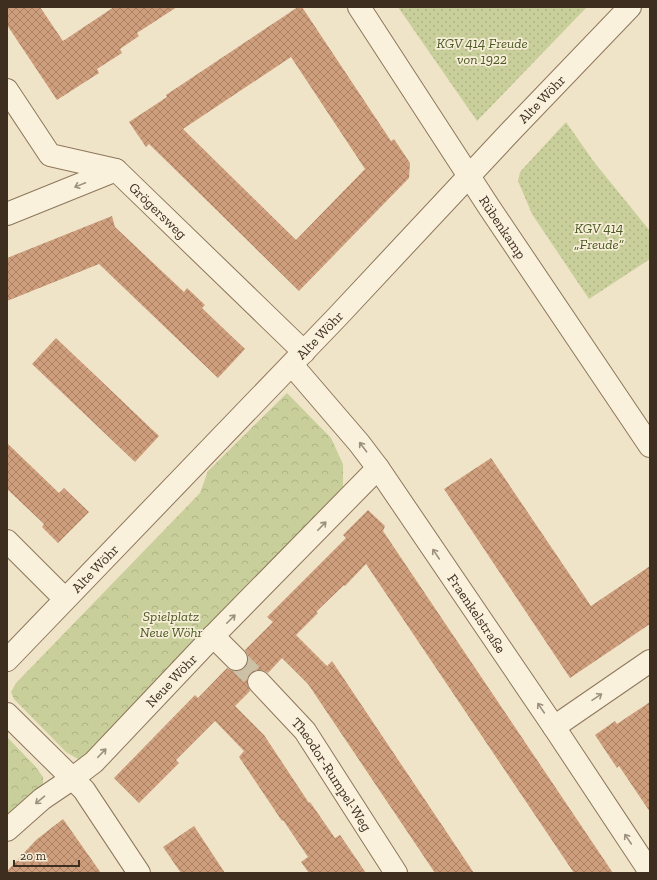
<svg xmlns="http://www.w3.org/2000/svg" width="657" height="880" viewBox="0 0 657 880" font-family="'Zilla Slab',serif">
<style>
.forest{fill:url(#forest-crowns)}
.garden{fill:url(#garden-dots)}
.building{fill:url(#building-cross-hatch);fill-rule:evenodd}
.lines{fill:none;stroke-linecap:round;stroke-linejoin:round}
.minor-tunnel{stroke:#ccc0a6;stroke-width:22;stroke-dasharray:22 11;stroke-linecap:butt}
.minor-casing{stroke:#8d765c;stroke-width:24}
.minor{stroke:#faf1dc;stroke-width:22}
.oneway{stroke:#9c907e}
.labels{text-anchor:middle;stroke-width:3.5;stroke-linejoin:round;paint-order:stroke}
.park-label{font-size:14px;font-style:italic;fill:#4d5a26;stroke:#f7eed8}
.street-label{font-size:14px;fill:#3d2e20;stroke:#f7eed8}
</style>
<defs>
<pattern id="forest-crowns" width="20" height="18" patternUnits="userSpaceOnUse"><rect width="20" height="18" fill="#c9cf9b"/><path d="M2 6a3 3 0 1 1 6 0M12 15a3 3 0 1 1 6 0" fill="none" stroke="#aeb285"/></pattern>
<pattern id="garden-dots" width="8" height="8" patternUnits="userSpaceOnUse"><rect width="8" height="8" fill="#c9cf9b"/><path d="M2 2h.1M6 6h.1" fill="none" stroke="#aeb285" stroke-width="1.8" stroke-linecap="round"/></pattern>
<pattern id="building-cross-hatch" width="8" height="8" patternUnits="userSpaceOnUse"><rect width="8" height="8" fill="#cf9f7d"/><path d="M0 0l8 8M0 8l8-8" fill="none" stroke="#a98266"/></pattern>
</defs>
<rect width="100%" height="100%" fill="#f0e4c8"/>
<g class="forest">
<polygon points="287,393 331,438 343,464 343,491 88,756 78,759 66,752 14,699 11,692 16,683 200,493 208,471"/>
<polygon points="7,737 35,766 43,777 43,790 7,823"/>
</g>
<g class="garden">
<polygon points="398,7 587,7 477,121"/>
<polygon points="566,122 594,162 650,231 650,259 589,299 532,214 518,181 520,172"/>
</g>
<g class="building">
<polygon points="7,7 40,7 63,41 114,7 177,7 137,33 139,36 120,49 122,53 97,69 99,73 57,100 7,25"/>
<path d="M298,7H302L391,141L394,139L410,163L409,178L299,291L149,144L146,147L129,122L167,97L166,95ZM291,57L365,169L296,240L183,129Z"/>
<polygon points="112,216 115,227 184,292 187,288 205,305 202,308 245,349 218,378 99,264 7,301 7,258"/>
<polygon points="56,338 159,436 135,462 32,364"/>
<polygon points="7,443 59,493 64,488 89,512 58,543 42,527 44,524 7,489"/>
<polygon points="491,458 591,606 650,566 650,624 570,678 444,489"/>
<polygon points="368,510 385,526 383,531 613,873 574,873 366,564 345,586 344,585 316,612 318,613 296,635 327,666 332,661 474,873 435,873 308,684 282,658 268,673 262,670 257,670 250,673 247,679 247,684 250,691 235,706 264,735 309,803 310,802 335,838 340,835 366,873 309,873 301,862 308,857 283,820 282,821 239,757 244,751 215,721 176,760 179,763 139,803 114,778 195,695 198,698 227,668 232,671 239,671 245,668 248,662 248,656 245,650 273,622 267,617 346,538 343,535"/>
<polygon points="650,702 650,812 619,766 617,768 595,735 615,721 617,724"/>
<polygon points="63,819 101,873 7,873 7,871 36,840"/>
<polygon points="194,826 225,873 181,873 163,847"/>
</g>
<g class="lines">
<polyline class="minor-tunnel" points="236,659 259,682"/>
<g class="minor-casing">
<g id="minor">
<path id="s1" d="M359,7L489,207L650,446"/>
<path id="s2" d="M7,90L50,155L116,170L304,352"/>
<polyline points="7,214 116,170"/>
<path id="s3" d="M292,365L359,443L378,468L554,727L650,872"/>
<polyline points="7,541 65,599"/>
<polyline points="213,636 236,659"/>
<path id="s4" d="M7,660L338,316L511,131L630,7"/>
<path id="s5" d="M259,682L305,731L396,873"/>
<polyline points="7,714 84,790 139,873"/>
<polyline points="554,727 650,661"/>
<path id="s6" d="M7,830L42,799L73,778L94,762L219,630L378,468"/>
</g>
</g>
<use href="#minor" class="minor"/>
</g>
<defs><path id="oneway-shaft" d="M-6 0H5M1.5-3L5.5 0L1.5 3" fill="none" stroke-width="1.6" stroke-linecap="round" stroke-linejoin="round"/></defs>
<g class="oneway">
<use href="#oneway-shaft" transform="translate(80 185) rotate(158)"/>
<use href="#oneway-shaft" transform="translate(363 447) rotate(-127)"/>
<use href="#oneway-shaft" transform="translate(322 526) rotate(-46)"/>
<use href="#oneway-shaft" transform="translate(436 554) rotate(-124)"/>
<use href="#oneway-shaft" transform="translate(231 619) rotate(-45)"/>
<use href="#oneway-shaft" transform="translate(597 697) rotate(-34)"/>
<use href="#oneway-shaft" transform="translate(541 708) rotate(-124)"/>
<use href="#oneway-shaft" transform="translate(102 753) rotate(-46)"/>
<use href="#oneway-shaft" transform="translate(40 800) rotate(140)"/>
<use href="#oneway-shaft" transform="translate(628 839) rotate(-124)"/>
</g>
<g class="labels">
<g class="park-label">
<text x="482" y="48">KGV 414 Freude<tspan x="482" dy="16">von 1922</tspan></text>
<text x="599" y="233">KGV 414<tspan x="599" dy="16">„Freude“</tspan></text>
<text x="171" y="621">Spielplatz<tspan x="171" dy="16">Neue Wöhr</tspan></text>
</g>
<g class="street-label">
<text dy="5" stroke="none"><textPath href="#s4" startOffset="775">Alte Wöhr</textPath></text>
<text dy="5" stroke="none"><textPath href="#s2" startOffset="204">Grögersweg</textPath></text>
<text dy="5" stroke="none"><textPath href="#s1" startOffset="263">Rübenkamp</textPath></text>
<text dy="5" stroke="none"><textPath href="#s4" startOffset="451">Alte Wöhr</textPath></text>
<text dy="5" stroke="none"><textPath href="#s4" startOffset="127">Alte Wöhr</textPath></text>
<text dy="5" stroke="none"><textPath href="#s3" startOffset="310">Fraenkelstraße</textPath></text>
<text dy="5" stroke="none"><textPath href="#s6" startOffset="223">Neue Wöhr</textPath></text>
<text dy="5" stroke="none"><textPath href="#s5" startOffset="118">Theodor-Rumpel-Weg</textPath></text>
</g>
</g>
<rect width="657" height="880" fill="none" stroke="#3d2e20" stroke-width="16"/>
<path d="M14 860v6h65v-6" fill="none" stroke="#3d2e20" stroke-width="2"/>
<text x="20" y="860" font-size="12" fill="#3d2e20" stroke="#f7eed8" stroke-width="3" paint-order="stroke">20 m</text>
</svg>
